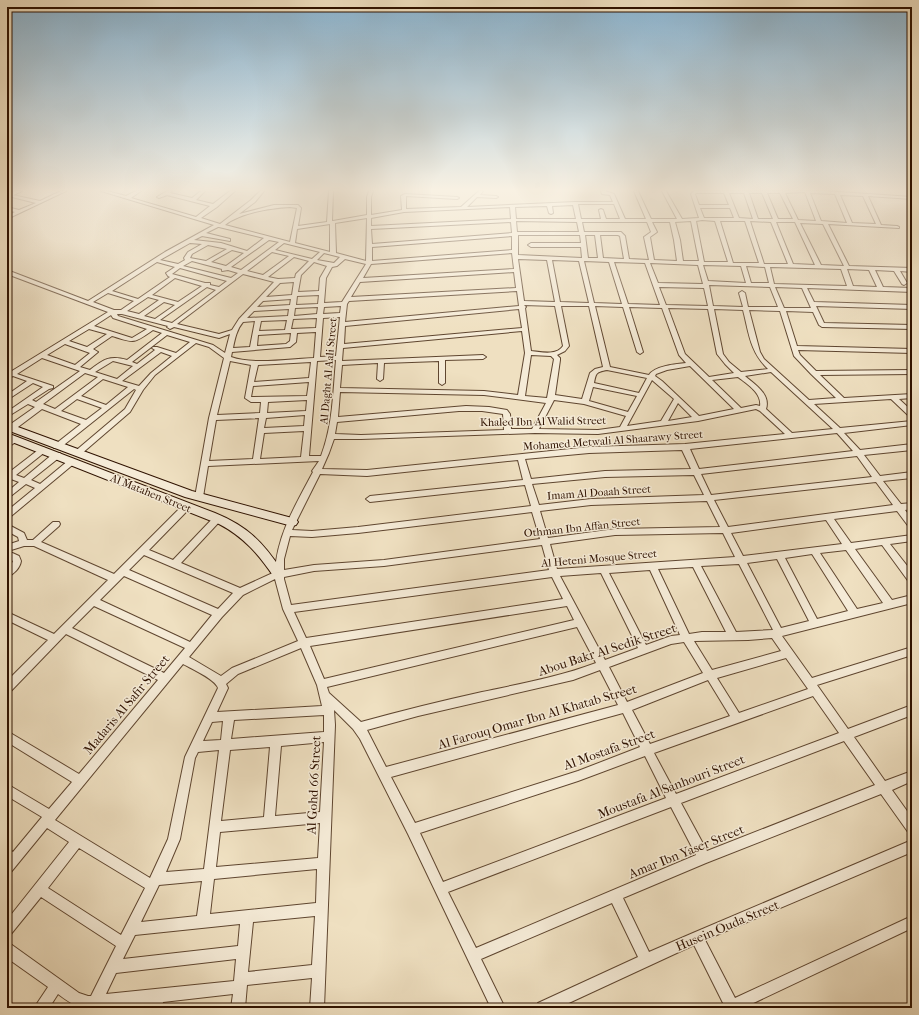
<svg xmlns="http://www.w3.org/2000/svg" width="919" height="1015" viewBox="0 0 919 1015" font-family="'IM FELL French Canon',serif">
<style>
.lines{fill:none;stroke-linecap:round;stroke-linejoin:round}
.street-casing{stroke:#5f4630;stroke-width:2}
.secondary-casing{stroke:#2f1200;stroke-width:2}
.street{fill:#f5ebd7;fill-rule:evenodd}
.secondary{fill:#f5ebd7;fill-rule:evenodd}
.labels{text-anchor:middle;stroke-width:3;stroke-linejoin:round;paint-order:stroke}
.street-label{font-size:11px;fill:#2f1200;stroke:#f5ebd7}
.near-street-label{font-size:13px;fill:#2f1200;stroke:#f5ebd7}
</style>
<rect width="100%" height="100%" fill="#efe0c1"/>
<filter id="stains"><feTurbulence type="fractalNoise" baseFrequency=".005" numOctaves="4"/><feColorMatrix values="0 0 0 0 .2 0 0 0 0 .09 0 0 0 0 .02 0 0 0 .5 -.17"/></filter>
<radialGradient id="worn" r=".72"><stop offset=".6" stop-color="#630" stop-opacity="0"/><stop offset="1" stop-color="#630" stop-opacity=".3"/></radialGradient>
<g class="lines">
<g class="street-casing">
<g id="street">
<polygon points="61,191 66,191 7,219 7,216 15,212 7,210 7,207 19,210 36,203 8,196 8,194 40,201"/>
<path d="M101,191H107L126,196L136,191H141L131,198L196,217L210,206L167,195L159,198L157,197L167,191H172L170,193L192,198L201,191H205L196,200L213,204L230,191H235L217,207L201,218L220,224L251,200L260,191H264L255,202L239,214L274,205H298L301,208L298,226L327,222L329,191H333L332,221H333L367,215V197L369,191H373L371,197V215L402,210L401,196L405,194L457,197L459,198L457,199L406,196V209L461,207L479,191H483L480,195L496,196L498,197L496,198L477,197L467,207L575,202H613L610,195L602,194L601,191H605L614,194L625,219H646L634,191H638L651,219H677L662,191H666L682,219L699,218L691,194L694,191H825L912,197V199L868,196L881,225L897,226L899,227V228L828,224L849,266L912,268V272L900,271L907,283L904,285L902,284L894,271L875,270L883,287L912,288V292L807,288L814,302L912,305V309L816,306L824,323L912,325V329L822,327L819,325L813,312L786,311L797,346L912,349V353L798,350L800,355L816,371L912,370V374L820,375L844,398L912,394V398L899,399L912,411V417H910L891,399L814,404L840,428L912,421V425L844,433L860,450L912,444V450L864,455L880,476L912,472V478L883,481L901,504L912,503V509L905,510L912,519V528L909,527L897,511L834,519L851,543L912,535V541L890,544L912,572V583L909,582L882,545L855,549L892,600L912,595V603L782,636L812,678L912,647V655L817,685L848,729L912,705V715L854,737L885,781L912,771V781L892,790L912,818V834L908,832L881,794L706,863L623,898L649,952L693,933L912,840V852L705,940L735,998L912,916V928L743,1008H721L723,1003L694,945L558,1008H536L538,1003L638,957L612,903L481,959L505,1008H491L408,834L360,739L353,729L334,710L335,725L324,1008H310L312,978L247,985L245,1008H231L233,994L163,1002L162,1008H148L149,1003C132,1005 99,1011 83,1008C74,1006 66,1000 58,994L49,1008H34L48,987L7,958V944L12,945L79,993L88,996H91L116,946L41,897L11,934L7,936V920L69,842L47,828L11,872L7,874V849L13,852L42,817L7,796V784L49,809L72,782L7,742V731L79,774L158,680L66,634L11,691L7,693V681L48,640L7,620V612L54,634L108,580L34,546H24L8,551L19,556L21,561C20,568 14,574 7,577V568L12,563L13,561L7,558V545L19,541L18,537L7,531V524L24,533L27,540H33L53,522H59L60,524L59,526L41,542L114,574L183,505H189L190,507L189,509L149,550L173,560L215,516H221L222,518L221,520L181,563L240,588L275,572C277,535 296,504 313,472L312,471L319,461L208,466L203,497L199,500L196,499L195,497L209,418L224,358L209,347L196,343L155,375L143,390L130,412L80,455H74L73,453L125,409L136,390L134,389L60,448H54L53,446L81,424L42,409L14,430H8L7,428L8,426L35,407L28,404L7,417V412L43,387L33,383L7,400V395L27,381L13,376L7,379V374L108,312L7,274V270L88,301L165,252L214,225ZM805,192L816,221L798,220L785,193ZM696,193H724L729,205H699L695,194ZM729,193H744L753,219L739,218ZM749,193H762L773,219H758ZM767,193H780L793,219H778ZM810,193L835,194L847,223L821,221ZM840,195L863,196L876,224L852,223ZM578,204H614L620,219H606L603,210L601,209L599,210L601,219H581ZM573,205L576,219H516L515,207L547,206L549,213L551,214L553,213L552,206ZM290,207L297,208L290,242L225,225C240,213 270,208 290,207ZM510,207L511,219L371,226V218L404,212ZM700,208H730L734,218H704ZM367,218L366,261L336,253L335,223ZM702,220L715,221L728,262H704L696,221ZM516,221L577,222L579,232H517ZM691,221L699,261H683L680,240L675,222ZM720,221H745L759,263H733ZM750,221L771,222L788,264H764ZM511,222L512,233L372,244L371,229ZM582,222H647L651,232L644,237L649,260L629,259L625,236L621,232H584ZM652,222H670L674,240L677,261L654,260L650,237L657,232ZM776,222H795L815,265L793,264ZM800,223L823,224L844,266L821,265ZM330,224V252L295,243L297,229ZM218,227H219L264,238L247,251L221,243L194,240L202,236L230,241V239L206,233ZM518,235H580L581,243H531L528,245L531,247H581L582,258L518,255ZM585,235H595L598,258H588ZM600,235H618L620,236L624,259L603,258ZM512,236V250L372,261V247ZM269,240L279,242L241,270L231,267ZM190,243L202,244L188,252L184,258L185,260L178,264L160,260ZM284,243L320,252L312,259L275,250ZM208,245L227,249L206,261L190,258L192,254ZM232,250L244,253L226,266L211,262ZM272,252L289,256L263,275L247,271ZM324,253L340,257L334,263L317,260ZM512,253L514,269L363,278L371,264ZM294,257L309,261L296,274L295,278L278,279L268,277ZM345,259L366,264L342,302L324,303L326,278L332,267L337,266ZM518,259L547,260L555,302L524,301ZM552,260L579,261L589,303L560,302ZM192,261L222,269V271L228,270L238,273L231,278L183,266ZM584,261L609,262L622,304L594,303ZM157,262L175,267L166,273L168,276L170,277L138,299L112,291ZM314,262L327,266L320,278L319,291L298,292L301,275ZM614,262L645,263L660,305L628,304ZM650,263L698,265L703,284L658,283ZM703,265L741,266L746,283L708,281ZM746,266L765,267L769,283H751ZM770,267L841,269L847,286L774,284ZM180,268L227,281L219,287L210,285V283H205L172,274ZM847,269L869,270L877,287L853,286ZM514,272L516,288L351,297L360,282ZM243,274L274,282L239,319L232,330L219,334L177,324ZM175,278L202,286L178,302L152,295ZM294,282L292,295L266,297L280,283ZM709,285L770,287L778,307H748L745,293L742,291L739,293L743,307L713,306ZM207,287L216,290L172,323L160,320ZM659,287L704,288L708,306L666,305ZM775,287L802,288L811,308H784ZM517,291L519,306L345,322L347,304L349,301ZM108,293L134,301L121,310H114L93,302ZM319,295L318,304L296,305L297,296ZM148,297L159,300L139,314L127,311ZM291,299L290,305L257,307L263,301ZM164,302L175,305L155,319L144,316ZM524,305L555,306L563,346C556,356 541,352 531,351L525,308L526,307ZM341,306L340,313L323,314L324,307ZM561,306H589L603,367L595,369L590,373L582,399L555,395L560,360V358L557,355L565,351L569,346ZM595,306L623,307L637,352L640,354L643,352L629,307L662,308L679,355L686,363C676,364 654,366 649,375L610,367ZM318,307L317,314L294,316L295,308ZM668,308L708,309L717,354L725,364L734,373L709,377L685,354ZM289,309L288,316L247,318L254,311ZM519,309L522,328L344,344L345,326ZM714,309L743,310C749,333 750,352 768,369L741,372L729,362L723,354ZM749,310L780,311L794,356L811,374L836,398L809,400L764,359L760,352ZM117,314H122L168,326L167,327L170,329L174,327L219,338L230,334L225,353L213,345L118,316ZM111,315L113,318L147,329L132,338L94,326ZM340,317L336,356L320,357L323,318ZM317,318L316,328L291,329L293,319ZM287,320L285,330L259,331L261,321ZM255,321L250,347L233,348C235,338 237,329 243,322ZM89,329L107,334L87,347L69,341ZM153,330L162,333L127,360C109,355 103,360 90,370L80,367L98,352L93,349L112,336C135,343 133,344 153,330ZM522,331L525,353L518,395L484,391L340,388L342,365L378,363L377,379L380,381L383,379L384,363L439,361V383L442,385L445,383V360L483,359L486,357L483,355L342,361L343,348ZM316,332L314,358C290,359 253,365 231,357L232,352L290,347L296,342L297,333ZM291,333L290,341L286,344L257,346L258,335ZM167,335L190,342L176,353L157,347H153L152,348L155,350L137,364L132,362ZM65,344L90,353L75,365L47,355ZM161,352L172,356L151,373L139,386L122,381ZM531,355L551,356L554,359L547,398L525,396ZM42,358L80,371L36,402L32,400L49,389L53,388V386L17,374ZM336,360C333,392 333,425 321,456H309L317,361ZM113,361L133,366L117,379L95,372ZM230,361L251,365L245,398L251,402H261L260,413L217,415ZM311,362L309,378L254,382L258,365ZM690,366L734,409L699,416L662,381L655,376L656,374L667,370ZM607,370L647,378L639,393L594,383C596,373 596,372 607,370ZM771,372L833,429L792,433L766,409C771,394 754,384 745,376ZM85,373L98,377L55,409L43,404ZM738,377C747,384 762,393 760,406L756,405L741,408L712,380ZM103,379L128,387L106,405L81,396ZM652,380L674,399L661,421L627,426ZM309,382L307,396L251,397L253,386ZM593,387L637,396L628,412L589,401ZM340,392L484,395L546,403L532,429H511L510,414L507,410L489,407L466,406L338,417ZM77,399L102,408L86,420L61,411ZM307,400L306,411L267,413L268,402ZM554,400L584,404L626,416L620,427L598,430L539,429ZM678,403L692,417L668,421ZM756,409L760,411L785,434L685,444L589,447L367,470L322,469L329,453L334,439H361L535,433L598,434L698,421ZM459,411H482L503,414L504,430L361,435L335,434L337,422ZM305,415L304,426L264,428L266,418ZM259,418L253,459L209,461L216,420ZM304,431L301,457L260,459L264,433ZM837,433L853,451L699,469L690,449ZM682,450L691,469L605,471L531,479L525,459L589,453ZM857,456L872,477L711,495L701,474ZM518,460L523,480L370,496L366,499L370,502L525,485L531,506L358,527L312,531L292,530L320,474L367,476ZM694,475L704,495L591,499L539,505L532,484L605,477ZM876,482L893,505L728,527L714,500ZM707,501L720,527L615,529L548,538L540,511L591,505ZM532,512L540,539L384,560L314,565L284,570V559L290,536L312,537L358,533ZM826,520L842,544L743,556L731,533ZM723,533L735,557L557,569L550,544L615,535ZM542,545L549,570L291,605L284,579V577L314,571L384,566ZM846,550L883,603L857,609L820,553ZM812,554L848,611L817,619L785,558ZM144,555L233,593L218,609L129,570ZM777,559L809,621L781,628L747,563ZM739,564L773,630L736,632L701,566ZM693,567L726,632H702L689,634L658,569ZM650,570L680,635L671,636L646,645L609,573ZM601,573L638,648L605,660L560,576ZM124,576L212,615L190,642L100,600ZM552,577L563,599L306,638L294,612ZM275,579L283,609L298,641L232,668L221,676L189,657L222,617L243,595ZM94,606L185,648L164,673L72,628ZM567,606L574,620L324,679L310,646ZM577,627L596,663C559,677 520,684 482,692C441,701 401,711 361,722L329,693L327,687ZM772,638L781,651L712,670L694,641L748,640ZM684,642L703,673L627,702L609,667L671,644ZM301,648L317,685L322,706L217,712L228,688L226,684L238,674ZM786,658L808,689L739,713L717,678ZM183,664C192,669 215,679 218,688L185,757L168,839L150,878L55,820ZM600,670L618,705L386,767L367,730L418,716L573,680ZM708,680L730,716L650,744L632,710ZM813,696L839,733L676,794L654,753ZM623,713L640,747L578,771L415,823L391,777ZM324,715V732L231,739L234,720ZM223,721L221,740L203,741L212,722ZM844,741L875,785L707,851L681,803ZM324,742L320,812L275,816L281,746ZM270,747L264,817L221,821L230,750ZM219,750L204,869L166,872L180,839L195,758L198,752ZM645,756L666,798L443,882L420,833L578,781ZM671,807L696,855L476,948L448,892ZM320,823L318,858L216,867L220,832ZM79,848L145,888L121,935L48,888ZM317,869L316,903L210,914L214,879ZM202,881L197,916L141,922L159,885ZM315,916L312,965L248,972L253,922ZM240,924L238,946L123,959L135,935ZM236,959L234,981L106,994L116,973Z"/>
<polygon points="13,437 16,437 20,439 7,448 7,442"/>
<polygon points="42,447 45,448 46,450 45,452 16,475 24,478 54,453 60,453 61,455 60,457 31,480 40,484 69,460 72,459 76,462 10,517 7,518 7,511 35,488 26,484 7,499 7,492 19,482 11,479 7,481 7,474"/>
</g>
</g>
<g class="secondary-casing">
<g id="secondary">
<polygon points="14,191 22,191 7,198 7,194"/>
<polygon points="7,423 192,491 292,518 296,519 298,522 296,525 292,526 185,497 7,430"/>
<path d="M7,433L215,513C247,526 263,542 282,571L284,574L282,577L278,579L274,577C259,555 244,537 219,524L7,440Z"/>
</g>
</g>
<use href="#street" class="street"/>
<use href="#secondary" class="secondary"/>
</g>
<linearGradient id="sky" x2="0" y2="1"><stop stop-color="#8ab7d6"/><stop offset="0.57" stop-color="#f8f1e3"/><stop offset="1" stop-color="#f8f1e3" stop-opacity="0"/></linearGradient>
<rect width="919" height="333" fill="url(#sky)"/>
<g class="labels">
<g class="street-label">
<text transform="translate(328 371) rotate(-85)" y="4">Al Daght Al Aali Street</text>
<text transform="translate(543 421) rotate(-1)" y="4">Khaled Ibn Al Walid Street</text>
<text transform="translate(613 440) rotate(-4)" y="4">Mohamed Metwali Al Shaarawy Street</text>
<text transform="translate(599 492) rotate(-4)" y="4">Imam Al Doaah Street</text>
<text transform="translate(151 493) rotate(22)" y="4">Al Matahen Street</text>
<text transform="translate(582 527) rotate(-6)" y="4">Othman Ibn Affan Street</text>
<text transform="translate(599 558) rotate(-5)" y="4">Al Heteni Mosque Street</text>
</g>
<g class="near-street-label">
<text transform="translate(607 649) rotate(-18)" y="5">Abou Bakr Al Sedik Street</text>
<text transform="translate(126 704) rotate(-50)" y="5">Madaris Al Safir Street</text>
<text transform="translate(537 716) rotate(-16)" y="5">Al Farouq Omar Ibn Al Khatab Street</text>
<text transform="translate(609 749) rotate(-20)" y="5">Al Mostafa Street</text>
<text transform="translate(313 785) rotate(-87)" y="5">Al Gohd 66 Street</text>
<text transform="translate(671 786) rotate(-21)" y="5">Moustafa Al Sanhouri Street</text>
<text transform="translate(686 851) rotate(-22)" y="5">Amar Ibn Yaser Street</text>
<text transform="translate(727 925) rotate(-23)" y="5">Husein Ouda Street</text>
</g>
</g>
<rect width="919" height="1015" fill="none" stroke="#efe0c1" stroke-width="24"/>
<rect x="8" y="8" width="903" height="999" fill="none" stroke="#2f1200" stroke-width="2"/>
<rect x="12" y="12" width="895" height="991" fill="none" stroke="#2f1200"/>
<rect width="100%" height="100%" filter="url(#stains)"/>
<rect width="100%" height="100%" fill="url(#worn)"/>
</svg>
